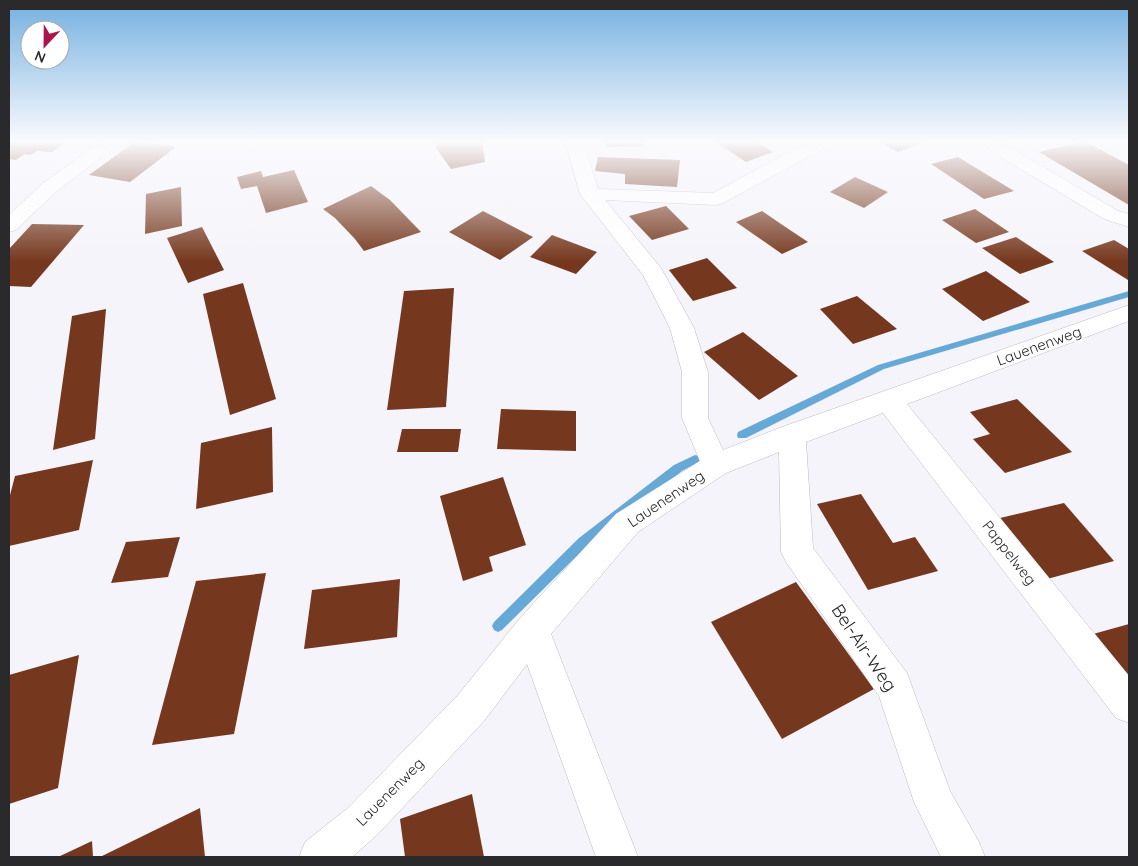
<svg xmlns="http://www.w3.org/2000/svg" width="1138" height="866" viewBox="0 0 1138 866" font-family="Quicksand,sans-serif">
<style>
.lines{fill:none;stroke-linecap:round;stroke-linejoin:round}
.stream{fill:#66a9d6;fill-rule:evenodd}
.building{fill:#75371d}
.street-casing{stroke:#bcbbc1;stroke-width:1}
.street{fill:#fff;fill-rule:evenodd}
.labels{text-anchor:middle;stroke-width:5;stroke-linejoin:round;paint-order:stroke}
.street-label{font-size:15px;fill:#2a2a2c;stroke:#fff}
.near-street-label{font-size:18px;fill:#2a2a2c;stroke:#fff}
</style>
<rect width="100%" height="100%" fill="#f5f4fa"/>
<g class="lines">
<g class="stream">
<polygon points="1129,291 1129,297 884,369 746,438 738,438 737,435 738,432 878,365"/>
<polygon points="695,455 699,456 700,459 699,462 682,471 587,546 502,630 498,632 494,630 492,626 494,622 579,538 674,465"/>
</g>
</g>
<g class="building">
<polygon points="9,141 67,141 52,152 37,151 30,155 25,154 16,160 9,159 9,154 11,153 9,152"/>
<polygon points="136,141 176,147 130,182 89,175"/>
<polygon points="438,141 482,141 485,162 451,169 436,148"/>
<polygon points="605,141 643,141 645,146 606,147"/>
<polygon points="714,141 756,141 773,152 746,162"/>
<polygon points="877,141 918,141 922,143 898,152"/>
<polygon points="1084,141 1129,165 1129,205 1039,152"/>
<polygon points="598,157 680,160 677,187 625,184 625,174 595,171"/>
<polygon points="958,157 976,168 1014,191 984,199 931,164"/>
<polygon points="294,170 308,202 266,213 257,186 241,189 237,177 261,171 263,177"/>
<polygon points="855,177 888,192 864,208 830,192"/>
<polygon points="371,186 390,200 421,232 364,251 355,239 335,218 323,209"/>
<polygon points="181,187 182,226 145,234 146,194"/>
<polygon points="666,206 689,229 652,240 629,216"/>
<polygon points="975,209 1009,232 976,243 942,220"/>
<polygon points="483,211 533,237 500,260 449,232"/>
<polygon points="762,211 784,226 808,242 782,254 736,222"/>
<polygon points="32,224 84,225 31,287 9,286 9,249"/>
<polygon points="202,227 224,270 188,283 167,238"/>
<polygon points="552,235 597,252 576,274 530,257"/>
<polygon points="1016,237 1054,262 1020,274 982,248"/>
<polygon points="1114,240 1129,249 1129,279 1128,280 1082,251"/>
<polygon points="707,258 737,288 693,301 669,270"/>
<polygon points="986,271 1030,302 983,321 942,289"/>
<polygon points="243,283 276,399 230,415 203,294"/>
<polygon points="454,288 446,407 387,410 404,291"/>
<polygon points="857,296 897,329 853,344 820,309"/>
<polygon points="106,309 95,439 53,450 72,316"/>
<polygon points="743,332 798,376 759,400 704,352"/>
<polygon points="1017,399 1072,452 1005,473 973,439 990,434 970,412"/>
<polygon points="501,409 576,411 576,451 497,449"/>
<polygon points="272,427 273,492 196,509 201,443"/>
<polygon points="402,429 461,429 458,452 397,452"/>
<polygon points="93,460 79,530 9,546 9,499 15,476"/>
<polygon points="503,477 526,545 489,557 493,571 463,581 440,496"/>
<polygon points="861,494 893,543 915,537 938,571 868,590 817,504"/>
<polygon points="1064,503 1114,561 1047,579 1000,518"/>
<polygon points="180,537 168,577 111,583 126,542"/>
<polygon points="266,573 234,734 152,745 196,581"/>
<polygon points="400,579 397,637 304,649 312,590"/>
<polygon points="796,582 874,689 782,739 711,622"/>
<polygon points="1129,624 1129,688 1086,636"/>
<polygon points="79,655 58,788 9,804 9,675"/>
<polygon points="472,794 484,857 405,857 400,819"/>
<polygon points="200,808 205,857 100,857"/>
<polygon points="92,841 93,857 58,857"/>
</g>
<g class="lines">
<g class="street-casing">
<g id="street">
<polygon points="102,141 123,141 57,191 16,230 9,232 9,215 43,183"/>
<polygon points="565,141 583,141 598,189 713,193 809,141 827,141 828,144 825,148 723,203 716,205 605,200 661,268 694,328 708,372 708,418 723,450 782,427 1129,305 1129,321 907,404 1129,676 1129,723 1116,718 883,413 806,442 813,548 907,673 950,791 979,842 985,857 941,857 914,802 879,696 786,562 781,552 779,452 726,473 638,532 551,634 638,857 596,857 527,664 484,721 377,835 352,857 299,857 305,842 349,807 458,695 520,618 616,514 700,461 682,418 682,372 670,328 643,275 580,194"/>
<polygon points="998,143 1004,144 1118,211 1129,214 1129,227 1104,219 992,152 989,148 992,144"/>
</g>
</g>
<use href="#street" class="street"/>
</g>
<linearGradient id="sky" x2="0" y2="1"><stop stop-color="#74b0e1"/><stop offset="0.54" stop-color="#fafafd"/><stop offset="1" stop-color="#fafafd" stop-opacity="0"/></linearGradient>
<rect width="1138" height="262" fill="url(#sky)"/>
<g class="labels">
<g class="street-label">
<text transform="translate(1039 346) rotate(-20)" y="5">Lauenenweg</text>
<text transform="translate(666 499) rotate(-34)" y="5">Lauenenweg</text>
<text transform="translate(1009 553) rotate(52)" y="5">Pappelweg</text>
<text transform="translate(390 792) rotate(-45)" y="5">Lauenenweg</text>
</g>
<g class="near-street-label">
<text transform="translate(864 648) rotate(56)" y="6">Bel-Air-Weg</text>
</g>
</g>
<rect width="1138" height="866" fill="none" stroke="#2a2a2c" stroke-width="20"/>
<g transform="translate(45 45) rotate(202)"><circle r="24" fill="#ffffff" stroke="#aaaaab"/>
<path d="M0-4L9 19L0 12L-9 19Z" fill="#aa1649"/>
<text y="-8" font-size="14" font-weight="bold" text-anchor="middle" fill="#2a2a2c">N</text>
</g>
</svg>
